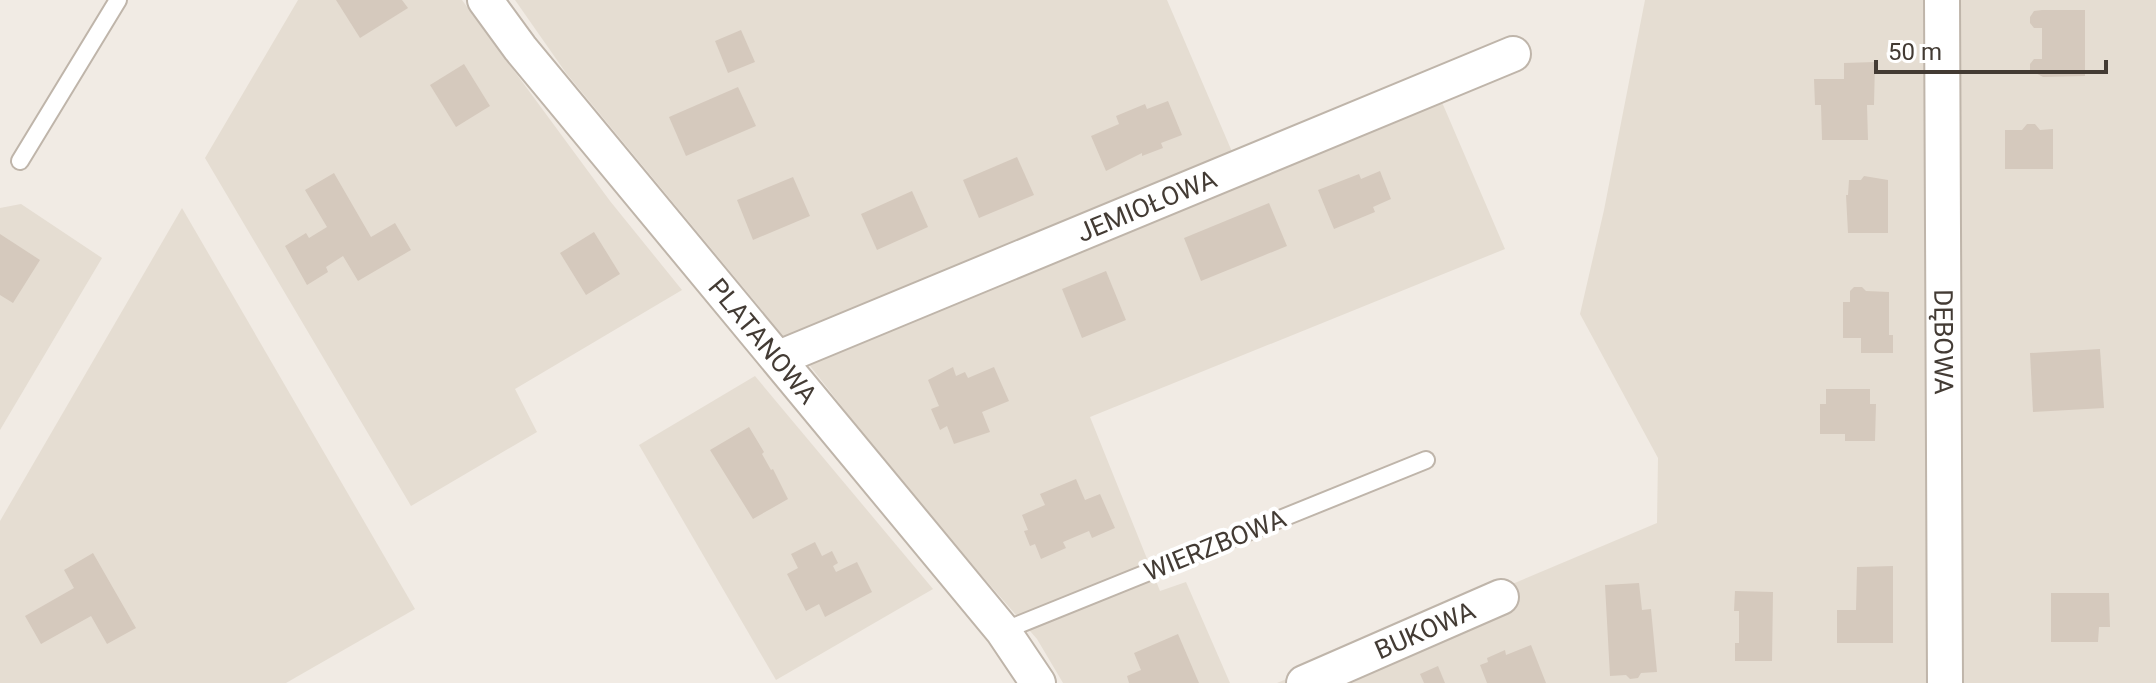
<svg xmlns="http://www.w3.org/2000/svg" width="2156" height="683" viewBox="0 0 2156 683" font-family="Roboto,sans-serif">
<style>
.residential{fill:#e5ddd2}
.building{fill:#d5c9bd}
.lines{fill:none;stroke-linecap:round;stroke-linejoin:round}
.lane-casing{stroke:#bfb5aa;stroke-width:20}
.street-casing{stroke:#bfb5aa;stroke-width:38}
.lane{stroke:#fff;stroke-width:16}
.street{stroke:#fff;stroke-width:34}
.labels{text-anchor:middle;stroke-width:8;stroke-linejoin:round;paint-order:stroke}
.street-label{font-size:26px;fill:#433b34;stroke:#fff}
</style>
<rect width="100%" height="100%" fill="#f1ebe4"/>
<g class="residential">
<polygon points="298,0 462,0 610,201 682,290 515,389 537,432 411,506 205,158"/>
<polygon points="515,0 1167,0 1233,154 785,338 566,73"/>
<polygon points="1645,0 2156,0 2156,683 1277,683 1657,523 1658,458 1580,314 1604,210"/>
<polygon points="1441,100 1505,249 1090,417 1160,591 1186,582 1230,683 1063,683 1037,639 907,490 807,362"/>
<polygon points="21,204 102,258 0,430 0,208"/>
<polygon points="182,208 415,609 286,683 0,683 0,521"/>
<polygon points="755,376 933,589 776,680 639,445"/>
</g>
<g class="building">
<polygon points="336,0 402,0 408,8 360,38"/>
<polygon points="2042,10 2085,10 2085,76 2043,77 2030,70 2030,64 2034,59 2042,59 2042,28 2034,28 2030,23 2030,17 2034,11"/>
<polygon points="741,30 755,62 728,73 715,41"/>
<polygon points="1875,62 1874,105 1867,105 1868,140 1822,140 1821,105 1815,105 1814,79 1844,79 1844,63"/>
<polygon points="464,64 490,106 456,127 430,85"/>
<polygon points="738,87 756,126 686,156 669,117"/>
<polygon points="1168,101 1182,135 1161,143 1163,148 1142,156 1142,153 1106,171 1091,136 1119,124 1116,116 1145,104 1147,109"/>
<polygon points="2027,124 2035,124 2040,130 2053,129 2053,169 2005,169 2005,130 2022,130"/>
<polygon points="1017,157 1034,195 979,218 963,180"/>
<polygon points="1380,171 1391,199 1373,207 1375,212 1334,229 1318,190 1359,174 1361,179"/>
<polygon points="334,173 371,237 395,223 411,250 358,281 343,256 326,267 328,272 307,285 285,246 306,233 309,238 327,227 305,190"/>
<polygon points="1864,176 1888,180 1888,233 1848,233 1846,195 1848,195 1849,180 1861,180"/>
<polygon points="793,177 810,216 753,240 737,200"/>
<polygon points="912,191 928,227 877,250 861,214"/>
<polygon points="1269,203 1287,246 1201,281 1184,238"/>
<polygon points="594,232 620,274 586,295 560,253"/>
<polygon points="0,234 40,260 13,303 0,295"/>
<polygon points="1106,271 1126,320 1082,338 1062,289"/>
<polygon points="1854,287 1862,287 1866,291 1889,292 1889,335 1893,335 1893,353 1861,353 1861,338 1843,338 1843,302 1850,302 1850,291"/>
<polygon points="2100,349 2104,408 2033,412 2030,353"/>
<polygon points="953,367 956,376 965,372 968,378 994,367 1009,401 982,412 990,432 954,444 947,426 940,430 931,409 939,406 928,380"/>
<polygon points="1826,389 1870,389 1870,404 1876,404 1875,441 1845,441 1845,434 1820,434 1820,404 1826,404"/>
<polygon points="749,427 764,452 762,454 771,470 773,469 788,499 753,519 710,450"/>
<polygon points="1076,479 1085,500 1100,494 1115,528 1092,538 1089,531 1063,542 1066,548 1041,559 1035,544 1030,546 1024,531 1028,530 1022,515 1045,505 1040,494"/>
<polygon points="815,542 822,556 832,551 838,563 833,566 836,572 857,562 872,592 825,617 819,604 806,611 787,574 798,568 791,554"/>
<polygon points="93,553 136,628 107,644 91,616 41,644 25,616 74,588 64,570"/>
<polygon points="1893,566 1893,643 1837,643 1837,610 1856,610 1857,567"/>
<polygon points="1639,583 1642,610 1651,609 1657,672 1641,673 1638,678 1630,679 1626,675 1610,676 1605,585"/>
<polygon points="1735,591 1773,592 1772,661 1735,661 1735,643 1739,643 1739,611 1734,611"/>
<polygon points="2051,593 2109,593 2110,627 2099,627 2098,642 2051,642"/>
<polygon points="1178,634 1199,683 1129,683 1127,676 1141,670 1134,653"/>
<polygon points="1531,645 1546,683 1487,683 1480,665 1488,662 1487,658 1505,650 1506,655"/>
<polygon points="1438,666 1445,683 1424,683 1420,674"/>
</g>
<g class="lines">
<g class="lane-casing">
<g id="lane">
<polyline points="20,161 118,0"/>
<polyline points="1003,631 1426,460"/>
</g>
</g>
<g class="street-casing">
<g id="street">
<path id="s1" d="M485,0L520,48L1003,631L1038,683"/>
<path id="s2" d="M1942,0L1945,683"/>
<path id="s3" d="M779,358L1513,54"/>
<path id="s4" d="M1304,683L1501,597"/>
</g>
</g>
<use href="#lane" class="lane"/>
<use href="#street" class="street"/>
</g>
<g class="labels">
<g class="street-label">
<text dy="9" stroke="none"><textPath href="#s3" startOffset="398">JEMIOŁOWA</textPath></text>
<text dy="9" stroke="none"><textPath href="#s1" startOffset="440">PLATANOWA</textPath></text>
<text dy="9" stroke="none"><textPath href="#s2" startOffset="342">DĘBOWA</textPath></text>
<text transform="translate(1215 545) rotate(-22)" y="9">WIERZBOWA</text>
<text dy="9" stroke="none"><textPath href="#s4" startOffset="132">BUKOWA</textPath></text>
</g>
</g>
<path d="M1876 60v12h230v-12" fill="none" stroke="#433b34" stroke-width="4"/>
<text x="1888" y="60" font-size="24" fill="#433b34" stroke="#ffffff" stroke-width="6" paint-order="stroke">50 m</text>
</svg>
